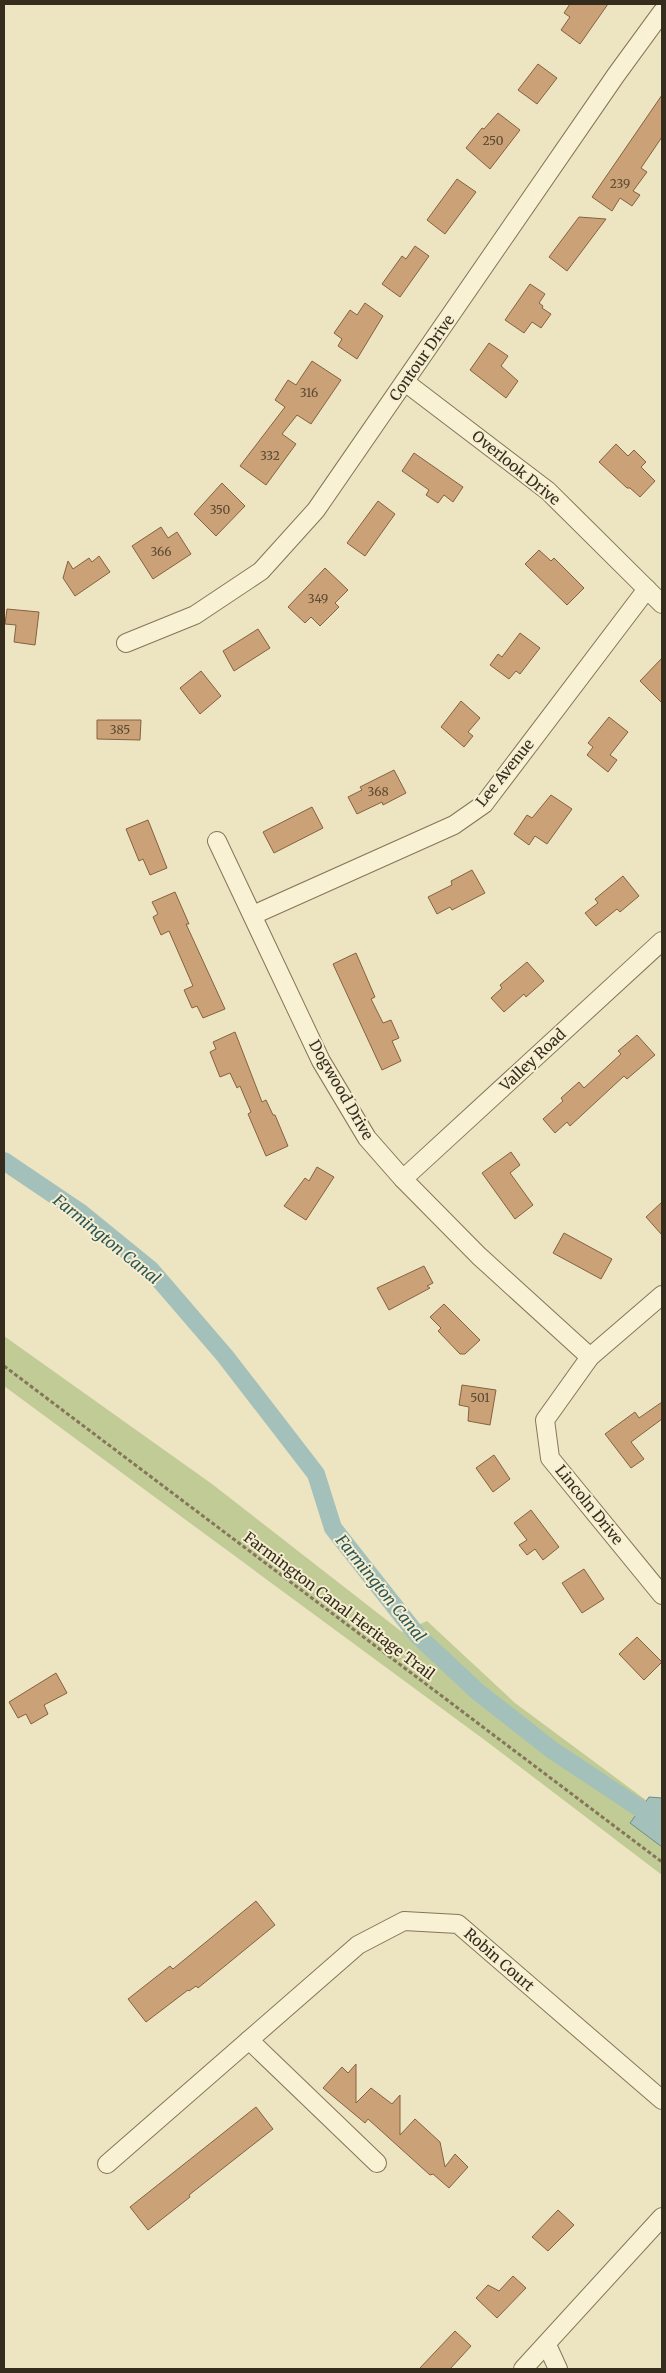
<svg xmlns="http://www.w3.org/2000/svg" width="666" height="2373" viewBox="0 0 666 2373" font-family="Merriweather,serif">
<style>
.green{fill:#c0cb95}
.water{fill:#a4c0ba;stroke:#6b8d88}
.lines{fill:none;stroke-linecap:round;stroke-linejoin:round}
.canal{stroke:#a4c0ba;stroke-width:18}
.building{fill:#cba277;stroke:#85623f}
.minor-casing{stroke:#867559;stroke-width:20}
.path{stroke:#867559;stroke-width:3;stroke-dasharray:4 2.5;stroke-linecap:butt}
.minor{stroke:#f8f1d4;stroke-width:18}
.labels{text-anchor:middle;stroke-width:4;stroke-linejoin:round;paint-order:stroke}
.number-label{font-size:12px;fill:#5b4a34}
.street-label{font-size:15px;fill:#362c1d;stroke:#f5eed1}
.water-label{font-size:16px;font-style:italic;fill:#2c5556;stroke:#f5eed1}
</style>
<rect width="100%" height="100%" fill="#ede4c1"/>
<polygon class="green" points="4,1336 212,1484 402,1632 427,1621 515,1703 662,1812 662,1875 486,1741 4,1386"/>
<polygon class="water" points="649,1797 662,1798 662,1847 630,1823"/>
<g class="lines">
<polyline class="canal" points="4,1161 81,1213 151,1270 225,1356 316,1474 333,1528 418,1636 478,1692 552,1750 662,1823"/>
</g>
<g class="building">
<polygon points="570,4 608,4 580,44 561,30 570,17 564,13"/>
<polygon points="538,64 557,78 537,104 518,90"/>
<polygon points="662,95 662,137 641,168 647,172 633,191 640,195 632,206 620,198 612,211 592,197"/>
<polygon points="498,113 520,130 490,169 466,148 482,128 484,129"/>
<polygon points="457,179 476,192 445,234 427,220"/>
<polygon points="579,217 606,219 567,271 549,257"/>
<polygon points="415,246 429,256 400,297 382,284 402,256 406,259"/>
<polygon points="530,284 545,294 539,303 543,306 542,308 551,314 541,328 532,322 524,333 505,320"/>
<polygon points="365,303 383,316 357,359 338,346 342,339 334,333 350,310 357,315"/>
<polygon points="489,343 508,356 501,366 518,381 506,398 470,370"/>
<polygon points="312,361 341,380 311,424 297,415 282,434 296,444 266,485 240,466 285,407 275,400 288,380 296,385"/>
<polygon points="616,444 628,456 634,450 646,462 641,467 655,481 640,497 630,488 627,488 599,462"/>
<polygon points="414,453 463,487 453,502 444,495 438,503 426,495 429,490 402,471"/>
<polygon points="222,483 245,506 216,536 194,514"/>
<polygon points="378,501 395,514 365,556 347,543"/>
<polygon points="161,527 168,538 177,532 191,554 153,579 132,546"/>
<polygon points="539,550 551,561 554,558 584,588 567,605 525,564"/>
<polygon points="99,556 110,572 75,596 63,578 68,561 73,569 89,558 92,562"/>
<polygon points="325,568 348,590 335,603 339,607 320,626 311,617 305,623 288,607"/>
<polygon points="7,609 39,612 35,645 14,642 16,625 5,624"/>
<polygon points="258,629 270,648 234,671 223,651"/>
<polygon points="520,633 540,648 520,674 516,671 509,679 490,665 498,654 502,657"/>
<polygon points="662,658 662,703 640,681"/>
<polygon points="201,671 221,696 200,714 180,688"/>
<polygon points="461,701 480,718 468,732 473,736 464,747 441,727"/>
<polygon points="609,717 628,732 610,755 617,760 608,772 587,755 593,747 588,743"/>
<polygon points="97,720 141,720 140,740 97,739"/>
<polygon points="394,770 406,793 383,805 382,802 357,814 348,797 362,790 360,787"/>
<polygon points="551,795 572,809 547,844 535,836 529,845 514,834 527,815 532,818"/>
<polygon points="312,807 323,828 274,853 263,832"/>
<polygon points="148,820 167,868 150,875 143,859 139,861 126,829"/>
<polygon points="472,870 485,893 452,910 450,907 437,914 428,897 452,885 451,881"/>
<polygon points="623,876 639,896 620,912 617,909 596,926 585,913 598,903 595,899"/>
<polygon points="175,892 189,924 186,924 225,1009 203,1018 197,1006 192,1008 184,990 193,986 169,931 161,935 153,917 158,914 152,902"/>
<polygon points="356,953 375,997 371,999 383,1023 391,1020 399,1038 392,1041 401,1061 382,1070 333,964"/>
<polygon points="527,962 544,981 526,997 524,994 504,1012 491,998 502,988 500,985"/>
<polygon points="235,1032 262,1102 266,1100 273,1115 275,1115 288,1146 266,1156 248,1114 251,1112 240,1086 237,1088 230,1073 220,1077 210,1052 216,1049 213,1042"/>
<polygon points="637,1035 655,1055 627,1079 624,1076 570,1126 567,1122 555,1133 543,1119 563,1101 561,1098 579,1082 584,1088 621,1054 618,1051"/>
<polygon points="511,1152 520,1165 510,1173 533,1205 515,1219 482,1173"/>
<polygon points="317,1167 334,1177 306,1220 284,1206 305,1178 309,1181"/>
<polygon points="662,1202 662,1235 646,1217"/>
<polygon points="564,1233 612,1259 601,1279 553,1253"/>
<polygon points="424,1266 433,1283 427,1286 430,1288 389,1310 377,1288"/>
<polygon points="444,1304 480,1340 465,1354 460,1354 438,1331 441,1328 430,1317"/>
<polygon points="462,1385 496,1390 490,1425 468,1421 469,1407 459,1405"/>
<polygon points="662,1402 662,1419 631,1442 644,1459 631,1468 605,1434 635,1412 639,1418"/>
<polygon points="494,1455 510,1479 493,1492 476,1468"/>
<polygon points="531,1510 559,1547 543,1560 535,1549 527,1555 519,1545 527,1540 514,1523"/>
<polygon points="584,1569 604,1599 582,1613 562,1583"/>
<polygon points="637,1637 662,1662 644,1680 619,1654"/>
<polygon points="56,1673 67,1693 44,1705 48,1714 31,1724 26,1714 18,1718 9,1702"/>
<polygon points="256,1901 275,1925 198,1988 196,1986 189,1991 188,1990 146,2022 128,1999 170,1966 173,1969"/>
<polygon points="356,2064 356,2103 371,2088 392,2104 400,2095 400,2135 415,2119 440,2142 445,2167 455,2154 468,2167 449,2188 433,2174 430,2175 368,2119 365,2123 323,2088 342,2067 348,2073"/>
<polygon points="256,2107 273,2129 189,2195 190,2197 148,2230 130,2207"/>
<polygon points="558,2210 574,2225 548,2251 532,2237"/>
<polygon points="513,2276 526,2288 497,2318 476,2298 488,2285 499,2291"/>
<polygon points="455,2331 471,2346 450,2369 419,2369"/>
</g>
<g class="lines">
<g class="minor-casing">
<g id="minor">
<polyline points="405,382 548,491 662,604"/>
<polyline points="126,643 195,615 261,571 316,510 616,75 662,12"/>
<polyline points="217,841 321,1061 367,1138 403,1179 479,1256 590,1357"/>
<polyline points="253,915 454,825 484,804 647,589"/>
<polyline points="403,1179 662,941"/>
<polyline points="662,1295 590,1357 545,1420 550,1458 662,1595"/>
<polyline points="249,2040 377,2163"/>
<polyline points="107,2164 358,1945 404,1921 458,1924 662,2100"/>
<polyline points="547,2345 558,2369"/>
<polyline points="523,2369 662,2217"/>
</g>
</g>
<polyline class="path" points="4,1366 662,1862"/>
<use href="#minor" class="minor"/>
</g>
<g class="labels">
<g class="number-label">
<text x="493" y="145">250</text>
<text x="620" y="188">239</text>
<text x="309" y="397">316</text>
<text x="270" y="460">332</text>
<text x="220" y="514">350</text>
<text x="161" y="556">366</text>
<text x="318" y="603">349</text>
<text x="120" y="734">385</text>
<text x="378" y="796">368</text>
<text x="480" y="1402">501</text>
</g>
<g class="street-label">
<text transform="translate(422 358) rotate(-55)" y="5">Contour Drive</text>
<text transform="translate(516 468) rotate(39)" y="5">Overlook Drive</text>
<text transform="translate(505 773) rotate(-51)" y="5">Lee Avenue</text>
<text transform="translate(533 1060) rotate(-43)" y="5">Valley Road</text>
<text transform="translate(341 1090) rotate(60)" y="5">Dogwood Drive</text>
<text transform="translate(589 1505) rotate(51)" y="5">Lincoln Drive</text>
<text transform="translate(339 1606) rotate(37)" y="5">Farmington Canal Heritage Trail</text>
<text transform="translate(499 1960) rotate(41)" y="5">Robin Court</text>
</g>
<g class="water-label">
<text transform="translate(107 1239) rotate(39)" y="6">Farmington Canal</text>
<text transform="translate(381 1588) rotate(51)" y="6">Farmington Canal</text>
</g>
</g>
<rect width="666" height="2373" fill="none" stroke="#362c1d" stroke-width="10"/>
</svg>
